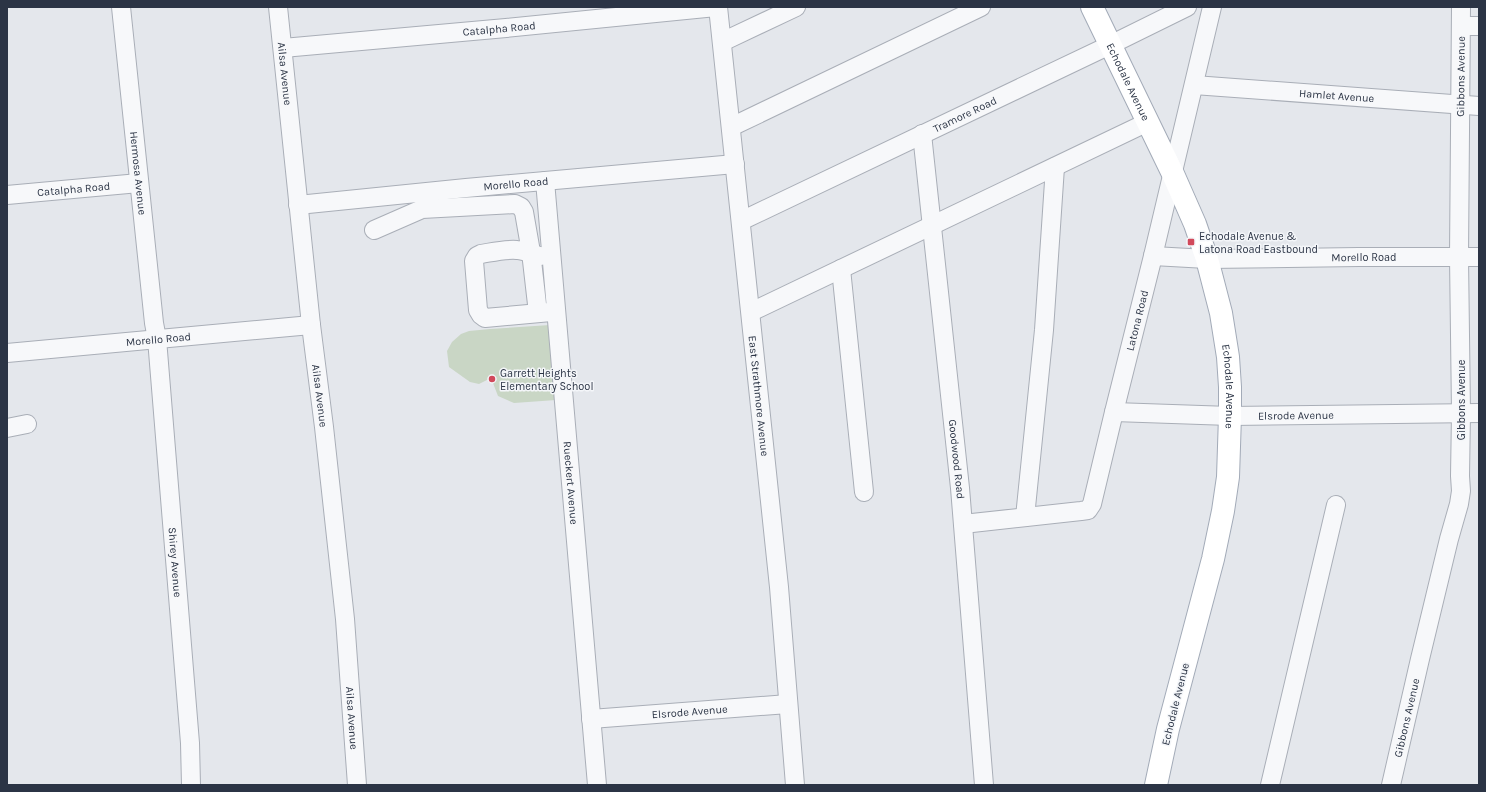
<svg xmlns="http://www.w3.org/2000/svg" width="1486" height="792" viewBox="0 0 1486 792" font-family="Karla,sans-serif">
<style>
.green{fill:#c9d6c5}
.lines{fill:none;stroke-linecap:round;stroke-linejoin:round}
.minor-casing{stroke:#a9aeb7;stroke-width:20}
.major-casing{stroke:#a3abb8;stroke-width:24}
.minor{stroke:#f7f8fa;stroke-width:18}
.major{stroke:#fff;stroke-width:22}
.poi-dot{fill:#d1495b;stroke:#f4f6f9;stroke-width:1.5}
.labels{text-anchor:middle;stroke-width:3;stroke-linejoin:round;paint-order:stroke}
.street-label{font-size:11px;fill:#2b3445;stroke:#f4f6f9}
.poi-label{font-size:11px;fill:#2b3445;stroke:#f4f6f9;text-anchor:start}
</style>
<rect width="100%" height="100%" fill="#e4e7ec"/>
<polygon class="green" points="550,325 556,400 514,403 498,396 491,378 479,384 470,382 449,367 447,351 452,342 461,334 469,331 490,329"/>
<g class="lines">
<g class="minor-casing">
<g id="minor">
<path id="s1" d="M121,7L154,323L157,339L190,743L191,785"/>
<path id="s2" d="M278,7L311,325L324,427L345,619L357,785"/>
<path id="s3" d="M718,7L779,587L795,785"/>
<polyline points="1462,26 1479,26"/>
<polyline points="722,42 796,7"/>
<path id="s4" d="M283,48L506,28L716,7"/>
<path id="s5" d="M1194,85L1479,106"/>
<polyline points="731,127 981,7"/>
<path id="s6" d="M922,134L960,488L984,785"/>
<path id="s7" d="M545,181L597,785"/>
<path id="s8" d="M7,195L139,183"/>
<path id="s9" d="M298,205L466,188L735,164"/>
<path id="s10" d="M741,221L1110,45L1187,7"/>
<polyline points="374,230 422,209 515,204 521,207 524,212 531,252 538,313"/>
<path d="M541,256C534,256 526,250 517,250C505,249 493,252 481,254L477,256L474,261L478,310L481,315L485,318L551,312"/>
<path id="s11" d="M1153,256L1207,259L1359,257H1479"/>
<polyline points="841,269 864,492"/>
<polyline points="751,312 1148,122"/>
<path id="s12" d="M7,353L311,325"/>
<path id="s13" d="M1114,412L1230,416L1479,413"/>
<polyline points="7,428 27,424"/>
<polyline points="1025,517 1044,330 1055,167"/>
<path id="s14" d="M963,524L1081,511L1088,510L1092,504L1114,412L1153,256L1212,7"/>
<path id="s15" d="M591,719L788,704"/>
<polyline points="1270,785 1336,505"/>
<path id="s16" d="M1391,785L1420,659L1449,539L1459,504L1461,491L1460,476L1461,413L1459,257L1461,7"/>
</g>
</g>
<g class="major-casing">
<g id="major">
<path id="s17" d="M1092,7L1173,174L1195,224L1207,259L1221,313L1228,357L1230,387V416L1228,477L1223,511L1213,559L1168,729L1156,785"/>
</g>
</g>
<use href="#minor" class="minor"/>
<use href="#major" class="major"/>
</g>
<g class="poi-dot">
<rect x="1187" y="238" width="8" height="8" rx="2"/>
<circle cx="492" cy="379" r="4"/>
</g>
<g class="labels">
<g class="street-label">
<text dy="4" stroke="none"><textPath href="#s4" startOffset="217">Catalpha Road</textPath></text>
<text dy="4" stroke="none"><textPath href="#s2" startOffset="67">Ailsa Avenue</textPath></text>
<text dy="4" stroke="none"><textPath href="#s16" startOffset="717">Gibbons Avenue</textPath></text>
<text dy="4" stroke="none"><textPath href="#s17" startOffset="83">Echodale Avenue</textPath></text>
<text dy="4" stroke="none"><textPath href="#s5" startOffset="143">Hamlet Avenue</textPath></text>
<text dy="4" stroke="none"><textPath href="#s10" startOffset="248">Tramore Road</textPath></text>
<text dy="4" stroke="none"><textPath href="#s1" startOffset="167">Hermosa Avenue</textPath></text>
<text dy="4" stroke="none"><textPath href="#s9" startOffset="219">Morello Road</textPath></text>
<text dy="4" stroke="none"><textPath href="#s8" startOffset="67">Catalpha Road</textPath></text>
<text dy="4" stroke="none"><textPath href="#s11" startOffset="211">Morello Road</textPath></text>
<text dy="4" stroke="none"><textPath href="#s14" startOffset="322">Latona Road</textPath></text>
<text dy="4" stroke="none"><textPath href="#s12" startOffset="152">Morello Road</textPath></text>
<text dy="4" stroke="none"><textPath href="#s17" startOffset="407">Echodale Avenue</textPath></text>
<text dy="4" stroke="none"><textPath href="#s2" startOffset="391">Ailsa Avenue</textPath></text>
<text dy="4" stroke="none"><textPath href="#s3" startOffset="391">East Strathmore Avenue</textPath></text>
<text transform="translate(1461 400) rotate(-90)" y="4">Gibbons Avenue</text>
<text dy="4" stroke="none"><textPath href="#s13" startOffset="182">Elsrode Avenue</textPath></text>
<text dy="4" stroke="none"><textPath href="#s6" startOffset="327">Goodwood Road</textPath></text>
<text dy="4" stroke="none"><textPath href="#s7" startOffset="303">Rueckert Avenue</textPath></text>
<text dy="4" stroke="none"><textPath href="#s1" startOffset="558">Shirey Avenue</textPath></text>
<text transform="translate(1175 704) rotate(-76)" y="4">Echodale Avenue</text>
<text dy="4" stroke="none"><textPath href="#s15" startOffset="99">Elsrode Avenue</textPath></text>
<text dy="4" stroke="none"><textPath href="#s2" startOffset="715">Ailsa Avenue</textPath></text>
<text dy="4" stroke="none"><textPath href="#s16" startOffset="69">Gibbons Avenue</textPath></text>
</g>
<g class="poi-label">
<text x="1199" y="240">Echodale Avenue &amp;<tspan x="1199" dy="13">Latona Road Eastbound</tspan></text>
<text x="500" y="377">Garrett Heights<tspan x="500" dy="13">Elementary School</tspan></text>
</g>
</g>
<rect width="1486" height="792" fill="none" stroke="#2b3445" stroke-width="16"/>
</svg>
